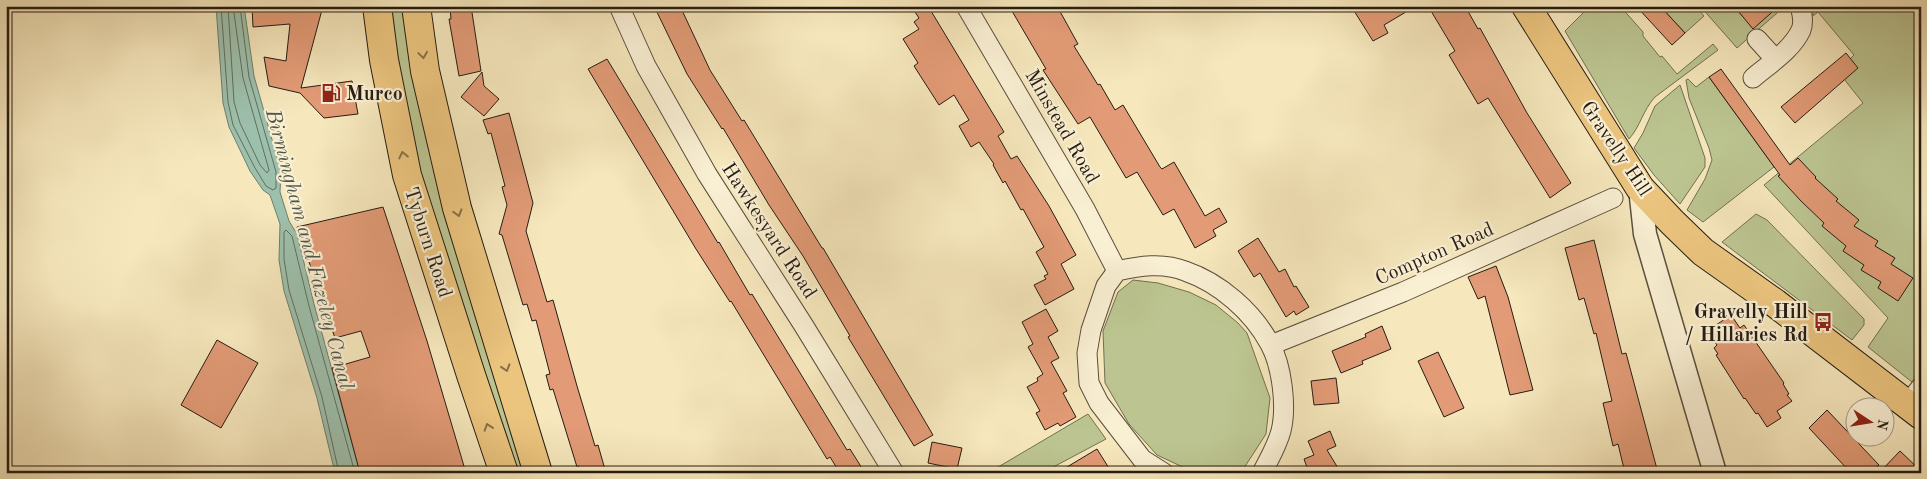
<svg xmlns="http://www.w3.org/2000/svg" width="1927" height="479" viewBox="0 0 1927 479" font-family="'Old Standard TT',serif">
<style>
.green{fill:#bcc591;stroke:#717052}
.water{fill:#9dc0ac;stroke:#6d7e6f}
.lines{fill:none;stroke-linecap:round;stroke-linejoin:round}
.shore{stroke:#626e60;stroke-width:1}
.building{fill:#e29b76;stroke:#261c13}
.minor-casing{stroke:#5a4f3d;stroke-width:21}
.tertiary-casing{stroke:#5a4f3d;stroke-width:25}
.primary-casing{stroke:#261c13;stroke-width:30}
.trunk-casing{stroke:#261c13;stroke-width:30}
.minor{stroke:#f9efd3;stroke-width:19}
.tertiary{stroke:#f9efd3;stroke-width:22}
.primary{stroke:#ebc47e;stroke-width:28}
.trunk{stroke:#ebc47e;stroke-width:28}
.oneway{stroke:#887048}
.labels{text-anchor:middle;stroke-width:4.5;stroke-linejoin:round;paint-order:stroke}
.poi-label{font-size:20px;font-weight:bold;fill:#261c13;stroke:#f9efd3;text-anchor:start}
.street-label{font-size:20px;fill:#261c13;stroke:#f9efd3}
.water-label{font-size:21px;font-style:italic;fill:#505549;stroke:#f9efd3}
</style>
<rect width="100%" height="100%" fill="#f6e7bc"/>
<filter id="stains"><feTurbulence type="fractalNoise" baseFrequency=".004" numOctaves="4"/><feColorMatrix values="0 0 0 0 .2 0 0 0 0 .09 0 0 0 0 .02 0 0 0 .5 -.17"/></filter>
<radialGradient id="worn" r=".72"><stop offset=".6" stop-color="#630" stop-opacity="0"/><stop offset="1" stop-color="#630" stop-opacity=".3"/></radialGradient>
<g class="green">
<polygon points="384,6 403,6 413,82 443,201 527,473 511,473 413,172"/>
<path d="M1590,6H1620L1643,32V36L1660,57L1662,56L1677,74L1713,44L1718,50L1655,97C1643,110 1640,127 1629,139L1565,31Z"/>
<polygon points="1660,6 1695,6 1704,16 1685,33"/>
<polygon points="1700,6 1738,6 1736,9 1745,19 1759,6 1785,6 1737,48"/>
<polygon points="1813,6 1921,6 1921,371 1912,382 1868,347 1888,318 1764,185 1863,103 1844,79 1850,59 1854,55 1818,12 1813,16"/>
<polygon points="1709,77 1774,167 1703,222 1687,210 1705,179 1712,160 1709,148 1689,98 1686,80 1688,79 1696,87"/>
<polygon points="1680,85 1705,158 1705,167 1680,204 1654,175 1634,148 1643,133 1655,106"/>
<polygon points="1756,214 1767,220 1864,319 1864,325 1852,340 1722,242"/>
<polygon points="1133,280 1158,283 1189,292 1216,305 1238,323 1247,333 1270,398 1266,434 1244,468 1226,473 1199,473 1189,470 1157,455 1129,424 1105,383 1103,331 1118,292"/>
<polygon points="1088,414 1106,439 1042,473 988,473"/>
</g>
<polygon class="water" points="216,6 244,6 254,76 281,171 280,192 289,221 297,234 314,304 360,473 335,473 317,398 284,291 279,260 280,224 270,195 263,190 250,171 229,127 223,103"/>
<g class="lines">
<g class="shore">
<polyline points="221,6 228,102 233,125 255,168 266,186 273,190 276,188 276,172 249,77 240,6"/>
<polyline points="228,6 234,102 240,123 260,165 267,173 269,170 243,78 233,6"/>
<polyline points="339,473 322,397 289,290 284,259 284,232 286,230 292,236 309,306 355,473"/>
</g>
</g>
<g class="building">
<polygon points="252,6 323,6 301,88 352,81 358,114 324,118 300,93 269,86 264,57 286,61 290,24 253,27"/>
<polygon points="450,6 471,6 481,71 459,76 449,19 451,19"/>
<polygon points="654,6 680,6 710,70 742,121 744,120 822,248 823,248 933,435 914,446 848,337 850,336 803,256 769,205 723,128 722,129 687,74"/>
<polygon points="911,6 928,6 1004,132 998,136 1011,159 1017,156 1049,206 1076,255 1061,264 1074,289 1045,305 1034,285 1046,279 1044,276 1048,274 1036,252 1044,247 1023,209 1021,210 1005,181 1003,183 993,165 994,164 979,142 971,147 959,126 969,120 954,95 939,105 914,66 918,63 903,39 919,29 914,22 919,18"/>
<polygon points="1009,6 1057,6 1078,44 1074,46 1098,85 1100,84 1115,110 1123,105 1160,167 1162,169 1174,162 1205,216 1219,208 1227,222 1213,230 1216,236 1195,248 1174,209 1163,215 1137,172 1126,178 1090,117 1078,124 1043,70 1046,69"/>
<polygon points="1351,6 1416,6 1384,25 1388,33 1373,41"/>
<polygon points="1428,6 1465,6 1478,29 1480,28 1527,113 1571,183 1550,198 1488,98 1478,104 1449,55 1455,51"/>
<polygon points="1636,6 1660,6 1685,33 1672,45"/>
<polygon points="1734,6 1779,6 1753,29"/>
<polygon points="1846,53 1858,68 1795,123 1781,107"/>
<polygon points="607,59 718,243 719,242 750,295 752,294 847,450 850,449 865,473 840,473 830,457 827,459 731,301 730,302 696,249 588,69"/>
<polygon points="1721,69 1790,165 1798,158 1816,177 1815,178 1838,199 1836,201 1859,220 1854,226 1878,241 1875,246 1895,258 1891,264 1913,278 1898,301 1878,288 1881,282 1861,270 1864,265 1843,251 1846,246 1822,226 1824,223 1801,201 1778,176 1780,175 1709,77"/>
<polygon points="482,72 484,86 499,99 484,116 461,97"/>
<polygon points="509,113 533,203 526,231 547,302 553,300 577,386 595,446 598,445 606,473 581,473 579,466 577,467 553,389 550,390 546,375 550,374 536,320 532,321 527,304 523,305 502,235 499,234 507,205 502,187 505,186 491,133 488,134 483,120"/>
<polygon points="383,207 427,341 466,473 360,473 332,368 370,357 361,331 335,338 297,227"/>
<polygon points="1258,238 1279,272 1285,269 1294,287 1296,286 1309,307 1296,315 1294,311 1286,317 1260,273 1254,277 1238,251"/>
<polygon points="1594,240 1622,354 1626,353 1658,473 1625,473 1618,444 1613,446 1603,403 1612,401 1596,333 1594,334 1584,298 1579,300 1565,248"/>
<polygon points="1496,266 1508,297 1533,390 1510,395 1485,296 1478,299 1468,277"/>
<polygon points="1046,309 1058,331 1048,337 1059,358 1051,362 1067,391 1063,393 1076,417 1060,426 1058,423 1045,430 1036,413 1040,411 1027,387 1038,381 1037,378 1043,374 1028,347 1033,344 1022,322"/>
<polygon points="1731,315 1740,328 1744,325 1784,383 1783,384 1789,394 1787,395 1792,401 1777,411 1781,418 1767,427 1758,413 1756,414 1745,398 1744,399 1716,355 1718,354 1714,348 1717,345 1707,331"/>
<polygon points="1382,326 1391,349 1362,361 1363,364 1341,373 1332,351 1366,337 1365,334"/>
<polygon points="217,340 258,363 221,428 181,405"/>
<polygon points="1438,352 1464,408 1444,417 1418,361"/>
<polygon points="1336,378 1339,403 1314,405 1311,381"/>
<polygon points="1827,410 1879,465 1870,473 1851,473 1809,428"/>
<polygon points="1330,431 1336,446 1327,450 1341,473 1309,473 1304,459 1314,455 1308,441"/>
<polygon points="932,442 962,448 957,469 928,463"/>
<polygon points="1097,449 1112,473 1057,473"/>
<polygon points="1900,451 1921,471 1921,473 1879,473"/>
</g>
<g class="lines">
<g class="minor-casing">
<g id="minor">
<polyline points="619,6 646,66 707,174 804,326 894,473"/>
<polyline points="966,6 1085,209 1117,271"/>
<polyline points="1757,39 1775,59"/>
<path d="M1753,78C1768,65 1792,50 1801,30C1804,23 1802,13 1800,6"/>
<polyline points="1271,345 1403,292 1613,198"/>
<polyline points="1907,405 1921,387"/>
<path d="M1164,473L1142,459L1099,403L1089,383L1087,353L1091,330L1106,286L1117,271C1139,266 1163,262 1185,271C1220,283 1253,312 1270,344C1282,366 1287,407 1281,431C1277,446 1269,459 1262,473"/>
</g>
</g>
<g class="tertiary-casing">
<polyline id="tertiary" points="1640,188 1645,234 1715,473"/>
</g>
<g class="primary-casing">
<polyline id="primary" points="1526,6 1640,188 1672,222 1703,252 1775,303 1921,415"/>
</g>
<g class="trunk-casing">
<g id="trunk">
<polyline points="377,6 384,60 407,175 471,375 504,473"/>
<polyline points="416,6 425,71 457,208 538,473"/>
</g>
</g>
<use href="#minor" class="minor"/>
<use href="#tertiary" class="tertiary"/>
<use href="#primary" class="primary"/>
<use href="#trunk" class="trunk"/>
</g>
<defs><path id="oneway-chevron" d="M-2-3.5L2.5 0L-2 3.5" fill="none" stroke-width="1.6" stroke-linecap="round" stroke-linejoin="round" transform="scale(1.25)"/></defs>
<g class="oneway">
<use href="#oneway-chevron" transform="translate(423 55) rotate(82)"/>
<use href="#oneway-chevron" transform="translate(403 155) rotate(-102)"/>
<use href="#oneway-chevron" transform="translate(458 213) rotate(74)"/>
<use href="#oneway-chevron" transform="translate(506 368) rotate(73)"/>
<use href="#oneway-chevron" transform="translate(488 427) rotate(-109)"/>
</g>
<defs>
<g id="fuel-bare" transform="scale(1.5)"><path d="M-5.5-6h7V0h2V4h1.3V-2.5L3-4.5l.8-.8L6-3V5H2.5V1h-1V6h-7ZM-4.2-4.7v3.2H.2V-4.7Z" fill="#8f2418" stroke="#f9efd3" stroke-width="2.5" paint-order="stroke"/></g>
<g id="bus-bare" transform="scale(1.5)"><path d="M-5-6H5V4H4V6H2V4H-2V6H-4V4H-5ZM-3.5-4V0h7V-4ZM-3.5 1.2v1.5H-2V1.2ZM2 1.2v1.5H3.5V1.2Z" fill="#8f2418" stroke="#f9efd3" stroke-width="2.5" paint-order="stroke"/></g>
</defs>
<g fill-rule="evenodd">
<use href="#fuel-bare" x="331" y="93"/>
<use href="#bus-bare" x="1823" y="322"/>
</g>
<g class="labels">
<g class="poi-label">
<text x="346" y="100">Murco</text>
<text x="1808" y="318" text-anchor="end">Gravelly Hill<tspan x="1808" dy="23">/ Hillaries Rd</tspan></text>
</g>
<g class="street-label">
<text transform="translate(1063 126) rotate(60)" y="7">Minstead Road</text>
<text transform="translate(1617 148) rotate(56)" y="7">Gravelly Hill</text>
<text transform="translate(770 230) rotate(57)" y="7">Hawkesyard Road</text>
<text transform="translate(429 242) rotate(72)" y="7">Tyburn Road</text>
<text transform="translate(1434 253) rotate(-24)" y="7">Compton Road</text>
</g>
<g class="water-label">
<text transform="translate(310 249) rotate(75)" y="7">Birmingham and Fazeley Canal</text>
</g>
</g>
<rect width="1927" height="479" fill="none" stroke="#f6e7bc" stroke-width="25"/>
<rect x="8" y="8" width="1912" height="464" fill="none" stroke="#261c13" stroke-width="2.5"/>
<rect x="12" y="12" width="1902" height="454" fill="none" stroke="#261c13"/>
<g transform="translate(1870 422) rotate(102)"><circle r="24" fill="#f9efd3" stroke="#a59b86"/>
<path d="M0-4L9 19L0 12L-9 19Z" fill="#8f2418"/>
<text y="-8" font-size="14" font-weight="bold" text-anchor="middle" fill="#261c13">N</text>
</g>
<rect width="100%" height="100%" filter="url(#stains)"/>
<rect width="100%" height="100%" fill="url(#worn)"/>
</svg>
